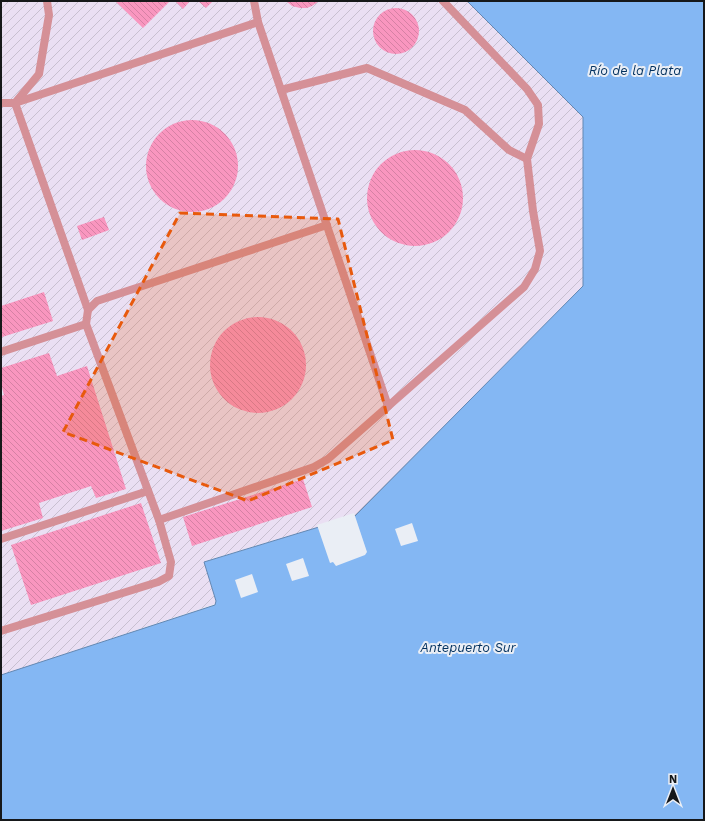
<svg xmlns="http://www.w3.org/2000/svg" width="705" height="821" viewBox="0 0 705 821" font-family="'Work Sans',sans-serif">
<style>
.industrial{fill:url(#industrial-furrows)}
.water{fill:#84b7f3;stroke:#6387b2}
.pier{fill:#eaeef5}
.building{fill:url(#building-back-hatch)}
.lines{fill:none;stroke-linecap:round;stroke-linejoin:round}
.service{stroke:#d59097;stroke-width:8}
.marked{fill:#e8590c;fill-opacity:0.2;stroke:#e8590c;stroke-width:3;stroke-dasharray:8 5;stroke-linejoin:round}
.labels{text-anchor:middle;stroke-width:4;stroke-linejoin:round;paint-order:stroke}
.water-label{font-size:13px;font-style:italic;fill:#02315f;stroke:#eaeef5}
</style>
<defs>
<pattern id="industrial-furrows" width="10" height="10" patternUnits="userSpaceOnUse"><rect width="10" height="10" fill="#eadff3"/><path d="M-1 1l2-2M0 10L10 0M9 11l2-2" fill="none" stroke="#c8bfd0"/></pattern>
<pattern id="building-back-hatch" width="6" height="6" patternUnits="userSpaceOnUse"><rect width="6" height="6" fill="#f996bf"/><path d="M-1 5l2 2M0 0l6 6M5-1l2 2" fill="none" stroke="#d581a4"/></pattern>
</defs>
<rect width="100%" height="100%" fill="#eaeef5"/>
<polygon class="industrial" points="1,1 467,1 583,117 583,286 355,516 205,561 216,601 215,604 1,675"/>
<polygon class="water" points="467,1 704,1 704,820 1,820 1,675 215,605 216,601 204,562 355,516 583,286 583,117"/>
<g class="pier">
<polygon points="354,513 367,552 365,555 336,566 333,562 330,563 317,525"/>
<polygon points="412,523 418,541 401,546 395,529"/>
<polygon points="303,558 309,576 292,581 286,564"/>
<polygon points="252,574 258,592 241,598 235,580"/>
</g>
<g class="building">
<polygon points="115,1 170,1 143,28"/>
<polygon points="175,1 190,1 183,9"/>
<polygon points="198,1 213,1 206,8"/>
<polygon points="286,1 319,1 312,6 307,8 300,8 292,6"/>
<circle cx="396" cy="31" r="23"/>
<circle cx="192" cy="166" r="46"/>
<circle cx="415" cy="198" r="48"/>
<polygon points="104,217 109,230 82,240 77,226"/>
<polygon points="44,292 53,321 2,337 1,333 1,306"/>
<circle cx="258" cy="365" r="48"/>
<polygon points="49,353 57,376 87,366 126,489 96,498 91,486 39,503 43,518 1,531 1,396 4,395 1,384 1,368"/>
<polygon points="303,479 312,507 192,546 183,517"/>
<polygon points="141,503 161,563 31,605 11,545"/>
</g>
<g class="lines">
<g class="service">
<polyline points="47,1 49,15 39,74 15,103 88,310"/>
<polyline points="254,1 258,22 388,406"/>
<polyline points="281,90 367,68 465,110 509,150 527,159"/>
<polyline points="1,103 15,103 258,22"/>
<polyline points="86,324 88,310 97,301 327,225"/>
<polyline points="1,352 86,324 159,520 314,467 328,459 524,287 535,269 540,251 533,211 527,159 539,124 538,105 527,89 443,1"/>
<polyline points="1,539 148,491"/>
<polyline points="1,631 158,582 169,576 171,562 159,520"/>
</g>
</g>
<path class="marked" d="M180,213L338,219L393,440L248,501L63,432Z"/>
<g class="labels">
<g class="water-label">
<text x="635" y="75">Río de la Plata</text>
<text x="468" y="652">Antepuerto Sur</text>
</g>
</g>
<rect width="705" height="821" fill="none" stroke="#16181a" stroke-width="4"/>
<g transform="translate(673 789)" stroke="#eaeef5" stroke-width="3" paint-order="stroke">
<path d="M0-3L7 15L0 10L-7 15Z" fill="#16181a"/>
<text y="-6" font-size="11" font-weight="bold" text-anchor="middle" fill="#16181a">N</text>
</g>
</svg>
